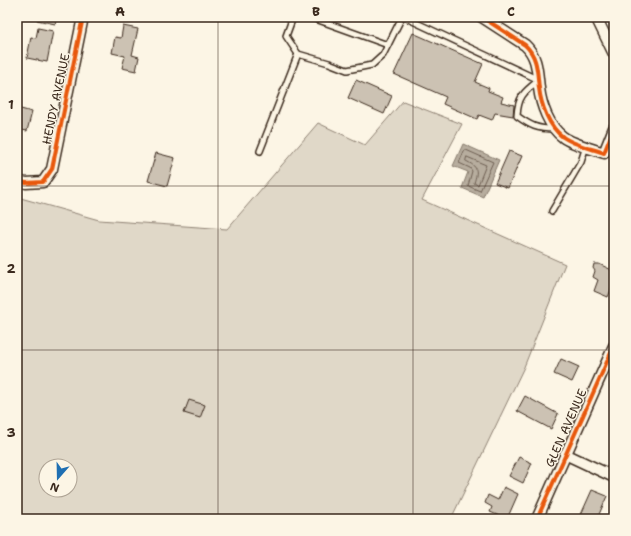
<svg xmlns="http://www.w3.org/2000/svg" width="631" height="536" viewBox="0 0 631 536" font-family="'Shantell Sans',sans-serif">
<style>
.green{fill:#e0d8c8;stroke:#8e8173;fill-rule:evenodd}
.water{fill:#b7ad9e;stroke:#85796b}
.lines{fill:none;stroke-linecap:round;stroke-linejoin:round}
.shore{stroke:#6d5e51;stroke-width:1}
.building{fill:#ccc2b3;stroke:#3b2a1e}
.lane-casing{stroke:#3b2a1e;stroke-width:8}
.street-casing{stroke:#3b2a1e;stroke-width:13}
.lane{stroke:#fcf5e5;stroke-width:5}
.street{stroke:#fcf5e5;stroke-width:10}
.cycleway-casing{stroke:#fcf5e5;stroke-width:6}
.cycleway{stroke:#e8590c;stroke-width:4}
.grid{fill:none;stroke:#3b2a1e;stroke-width:1;stroke-opacity:0.55}
.labels{text-anchor:middle;stroke-width:3;stroke-linejoin:round;paint-order:stroke}
.street-label{font-size:12px;fill:#3b2a1e;stroke:#fcf5e5}
.neatline{fill:none;stroke:#3b2a1e;stroke-width:1.5}
.grid-label{font-size:13px;text-anchor:middle;font-weight:bold;fill:#3b2a1e}
</style>
<rect width="100%" height="100%" fill="#fcf5e5"/>
<filter id="ink" filterUnits="userSpaceOnUse"><feTurbulence type="fractalNoise" baseFrequency=".025" numOctaves="2"/><feDisplacementMap in="SourceGraphic" scale="8" xChannelSelector="R" yChannelSelector="G"/><feConvolveMatrix kernelMatrix="1 2 1 2 8 2 1 2 1" color-interpolation-filters="sRGB"/></filter>
<g filter="url(#ink)">
<path class="green" d="M403,101L462,124L422,200L565,264L524,367L451,519H17V197L99,220L227,229L318,123L365,145ZM46,466H70V490H46Z"/>
<polygon class="water" points="463,144 499,160 483,197 462,188 468,172 453,166"/>
<g class="lines">
<g class="shore">
<polygon points="466,150 493,162 480,191 468,186 472,171 470,168 459,163 464,151"/>
<path d="M467,157L486,165L478,185L474,183C478,170 478,167 466,161Z"/>
</g>
</g>
<g class="building">
<polygon points="37,17 57,17 55,24 37,20"/>
<polygon points="123,26 138,29 132,55 139,57 136,71 122,68 125,56 112,53 115,37 121,38"/>
<polygon points="38,28 53,31 47,62 27,58 31,37 36,38"/>
<polygon points="413,33 483,64 475,82 489,88 488,91 503,97 501,102 514,105 513,116 495,113 492,120 479,115 477,119 443,104 446,97 394,74"/>
<polygon points="356,80 392,96 384,114 348,98"/>
<polygon points="17,108 32,112 27,131 22,130 17,151"/>
<polygon points="509,151 522,156 508,188 495,183"/>
<polygon points="156,153 175,158 167,186 148,181"/>
<polygon points="594,264 599,264 614,271 614,288 612,287 608,297 594,291 598,280 593,277 595,271 593,268"/>
<polygon points="561,359 579,367 572,382 554,374"/>
<polygon points="525,396 558,414 551,429 517,411"/>
<polygon points="189,400 205,405 200,418 184,413"/>
<polygon points="519,457 532,463 523,483 509,476"/>
<polygon points="504,487 518,494 507,519 490,512 492,507 485,503 488,495 498,500"/>
<polygon points="592,490 607,496 597,519 579,519"/>
</g>
<g class="lines">
<g class="lane-casing">
<g id="lane">
<polyline points="293,17 286,36 298,54"/>
<polyline points="310,17 388,45"/>
<path d="M404,17L539,80C524,92 518,96 517,116C531,126 537,129 554,129"/>
<polyline points="260,151 298,54 329,63 347,70 372,65 383,55 402,17"/>
<polyline points="552,211 581,162 586,146"/>
</g>
</g>
<g class="street-casing">
<g id="street">
<path d="M482,17L525,45C538,57 537,72 539,88C541,105 549,127 563,137C572,144 593,149 604,153L614,128"/>
<polyline points="596,17 614,54"/>
<polyline points="17,181 26,183 43,182 52,169 83,17"/>
<polyline points="565,454 614,477"/>
<polyline points="537,519 614,346"/>
</g>
</g>
<use href="#lane" class="lane"/>
<use href="#street" class="street"/>
<g class="cycleway-casing">
<g id="cycleway">
<path d="M482,17L525,45C538,57 537,72 539,88C541,105 549,127 563,137C572,144 593,149 604,153L614,128"/>
<polyline points="17,181 26,183 43,182 52,169 83,17"/>
<polyline points="537,519 614,346"/>
</g>
</g>
<use href="#cycleway" class="cycleway"/>
</g>
</g>
<path class="grid" d="M218,17V519M413,17V519M17,186H614M17,350H614"/>
<g class="labels">
<g class="street-label">
<text transform="translate(56 99) rotate(-78)" y="4">HENDY AVENUE</text>
<text transform="translate(566 428) rotate(-66)" y="4">GLEN AVENUE</text>
</g>
</g>
<rect width="631" height="536" fill="none" stroke="#fcf5e5" stroke-width="44"/>
<g transform="translate(58 478) rotate(200)"><circle r="19" fill="#fcf5e5" stroke="#afa495"/>
<path d="M0-3L7 15L0 10L-7 15Z" fill="#1f6fb2"/>
<text y="-6" font-size="11" font-weight="bold" text-anchor="middle" fill="#3b2a1e">N</text>
</g>
<rect x="22" y="22" width="587" height="492" class="neatline"/>
<g class="grid-label">
<text x="120" y="16">A</text>
<text x="316" y="16">B</text>
<text x="511" y="16">C</text>
<text x="11" y="109">1</text>
<text x="11" y="273">2</text>
<text x="11" y="437">3</text>
</g>
</svg>
